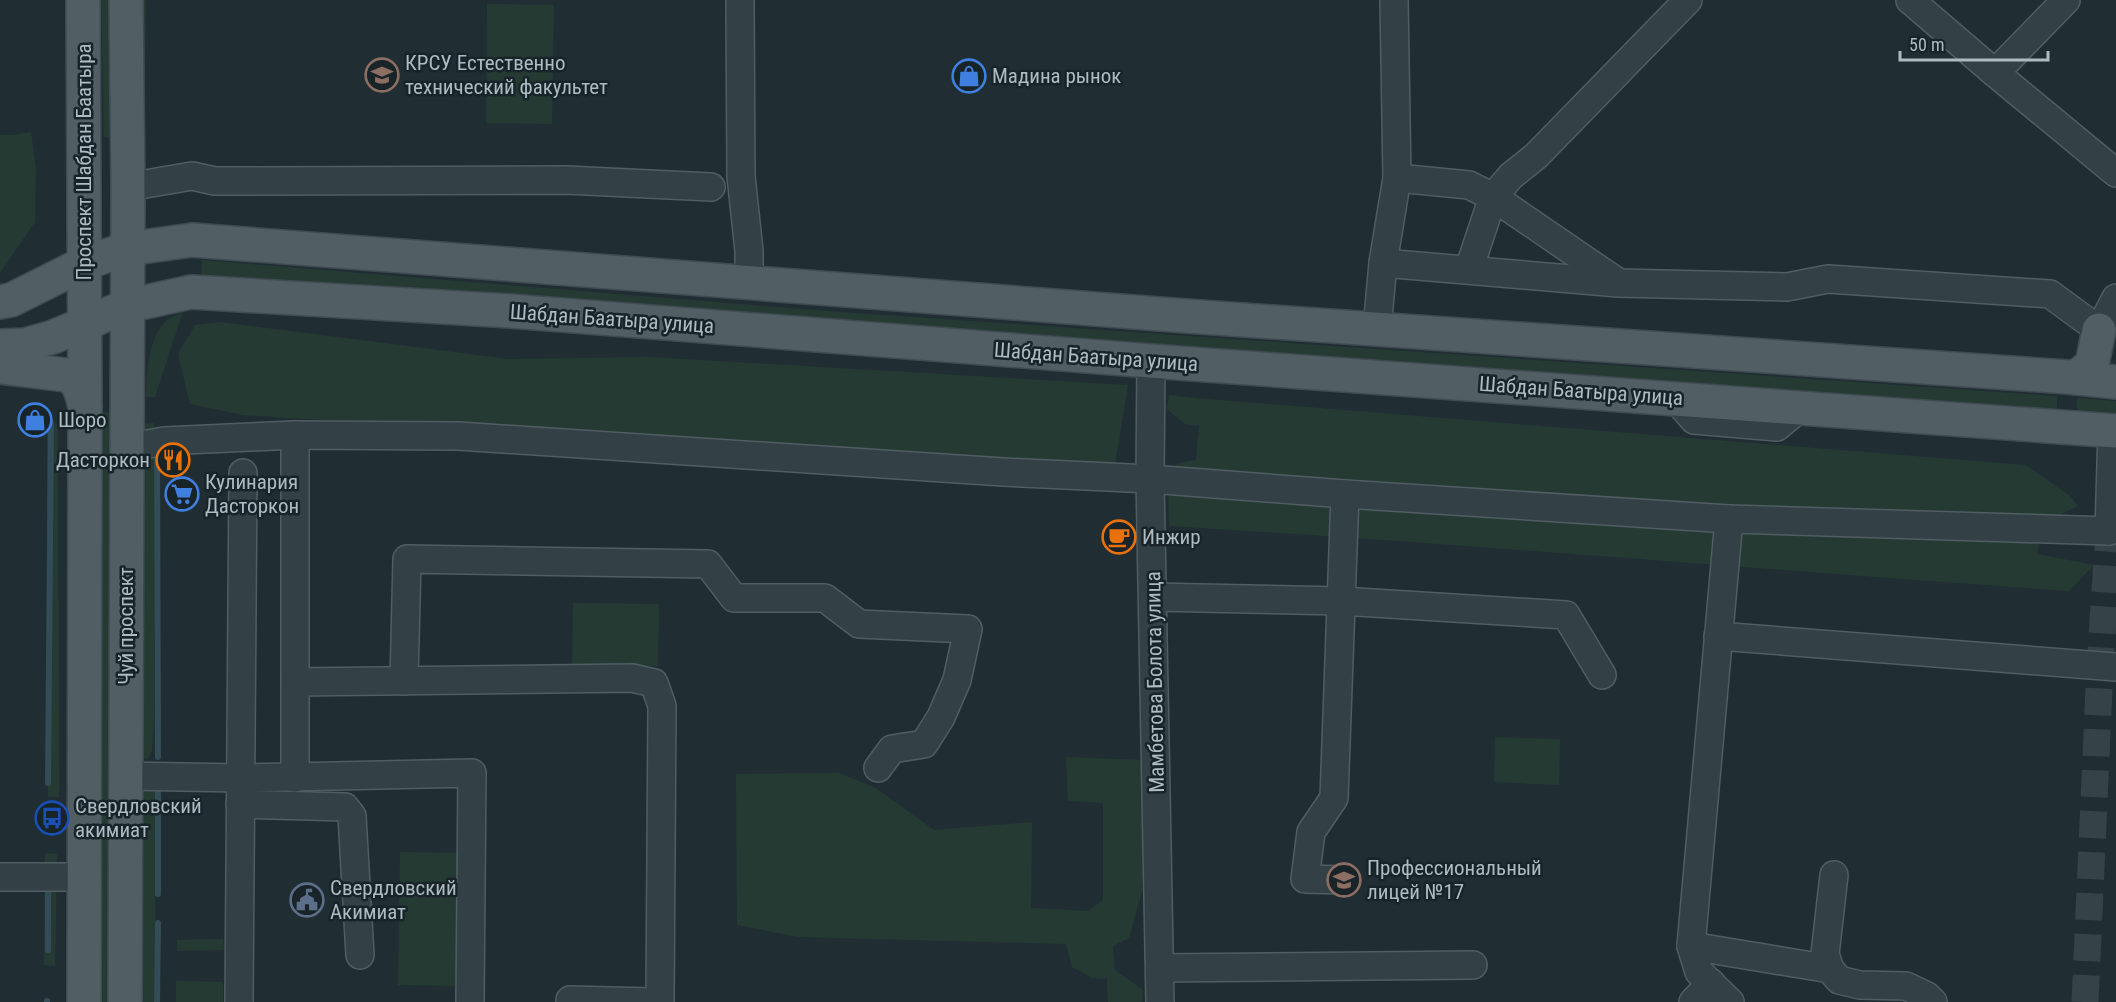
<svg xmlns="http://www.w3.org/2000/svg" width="2116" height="1002" viewBox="0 0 2116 1002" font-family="'Roboto Condensed',sans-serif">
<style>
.green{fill:#263a34}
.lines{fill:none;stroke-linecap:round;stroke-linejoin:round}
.stream{stroke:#324d58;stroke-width:6}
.minor-tunnel{stroke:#354349;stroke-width:27;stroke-dasharray:27 14;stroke-linecap:butt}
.minor-casing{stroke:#505d63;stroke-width:30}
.major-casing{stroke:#3f4b51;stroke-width:36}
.minor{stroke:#334045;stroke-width:27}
.major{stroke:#515f65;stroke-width:33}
.labels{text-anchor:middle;stroke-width:5;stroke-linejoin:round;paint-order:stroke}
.poi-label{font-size:21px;fill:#adbbc2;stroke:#192429;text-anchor:start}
.street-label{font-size:21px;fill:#adbbc2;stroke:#192429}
</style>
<rect width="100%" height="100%" fill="#202e34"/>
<g class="green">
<polygon points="101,0 111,0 110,138 104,137"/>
<polygon points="137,0 146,0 144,141 136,142"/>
<polygon points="487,4 554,5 552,124 486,123"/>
<polygon points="31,132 36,168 35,222 0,273 0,135 12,135"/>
<polygon points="202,260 826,311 2057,396 2057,410 1385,369 201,277"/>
<path d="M182,314L155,397H146C147,371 148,319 182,314Z"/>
<polygon points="220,322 508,359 651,357 1128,385 1114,471 243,415 190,404 178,354 195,325"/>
<path d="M1169,395L1195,398L2026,465L2070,496L2078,506L2043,523L2037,554L2094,565L2069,591C1769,570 1469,544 1169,526L1168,474L1178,463L1196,460L1199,426L1185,424L1167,409Z"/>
<polygon points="2077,398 2116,401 2116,414 2077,412"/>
<polygon points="101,412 115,412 108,1002 94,1002"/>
<polygon points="47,423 58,423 59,797 48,797"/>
<polygon points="154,423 154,721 152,751 147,759 139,757 141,424"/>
<polygon points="573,603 659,604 658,666 572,666"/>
<polygon points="1495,737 1560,739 1559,785 1494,782"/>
<polygon points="1066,757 1143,760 1142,892 1129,938 1113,946 1115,970 1143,990 1142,1002 1108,1002 1107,979 1092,978 1072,967 1066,944 798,937 737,925 736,774 839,773 876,788 934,830 1032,822 1031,908 1088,911 1103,900 1103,803 1068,801"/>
<polygon points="157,787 154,1002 140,1002 140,788"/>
<polygon points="400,852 463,853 460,986 398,985"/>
<polygon points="45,853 57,854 55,966 44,965"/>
<polygon points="223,939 224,950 177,951 177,940"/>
<polygon points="176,981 223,982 223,1002 176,1002"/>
</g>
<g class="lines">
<g class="stream">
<polyline points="157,448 158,757"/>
<polyline points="48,783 51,423"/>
<polyline points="158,788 158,894"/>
<polyline points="48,950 48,891"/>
<polyline points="47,1002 47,1001"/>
<polyline points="157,1002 158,923"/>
</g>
<polyline class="minor-tunnel" points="2085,1002 2100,666 2109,531"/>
<g class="minor-casing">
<g id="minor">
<polyline points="740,0 741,176 749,251 749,281"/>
<polyline points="1910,0 1995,73 2116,173"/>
<polyline points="1995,73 2066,0"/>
<polyline points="1397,178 1469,185 1493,197 1616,281"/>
<polyline points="128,187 192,176 215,181 566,180 711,187"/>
<polyline points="1383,263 1618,283 1787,287 1828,279 2050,294 2099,330"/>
<polyline points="1469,269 1493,197 1511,176 1536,156 1688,0"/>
<polyline points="1377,329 1383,263 1397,178 1394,0"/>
<polyline points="2099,330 2116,298"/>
<polyline points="1151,361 1150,479 1160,1002"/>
<polyline points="1675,398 1694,420 1777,427 1801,407"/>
<polyline points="295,435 295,778"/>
<polyline points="127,448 164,441 295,435 458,436 1003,472 1150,479 1345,494 1729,519 2109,531 2116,527"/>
<polyline points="1729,519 1691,946 1699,972 1730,1002"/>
<polyline points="2109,531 2112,431"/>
<polyline points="1153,597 1341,601 1566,615 1602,675"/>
<polyline points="1718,636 2116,667"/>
<polyline points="404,681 407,559 708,564 734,598 825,598 859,624 968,629 957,680 941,717 924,744 892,749 878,768"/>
<polyline points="296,682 632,678 654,683 662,706 660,1002"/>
<polyline points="125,776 240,778 472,773 470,1002"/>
<polyline points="240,804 345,807 352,816 360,955"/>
<polyline points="1834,875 1825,954 1830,969 1839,980 1860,985 1906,986 1927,996 1933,1002"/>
<polyline points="0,877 84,877"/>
<polyline points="1344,880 1305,879 1311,832 1334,798 1345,494"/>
<polyline points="1691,946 1830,969"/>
<polyline points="1160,968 1473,965"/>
<polyline points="570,1000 652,1002"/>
<polyline points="239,1002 243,473"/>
<polyline points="1693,1002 1711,983"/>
</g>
</g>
<g class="major-casing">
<g id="major">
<polyline points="83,0 85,407 84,1002"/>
<polyline points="0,302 11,300 85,263 127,249 192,240 1186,316 2068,377 2116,382"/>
<polyline points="0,346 25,345 53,337 127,306 191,292 510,311 1151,361 2116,431"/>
<path d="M0,367L66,375C80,381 81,392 85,407"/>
<polyline points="2076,378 2092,364 2099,330"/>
<polyline points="125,1002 128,187 126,0"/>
</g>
</g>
<use href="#minor" class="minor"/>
<use href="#major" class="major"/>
</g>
<defs>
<g id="university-ring" transform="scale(1.725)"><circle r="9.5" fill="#192429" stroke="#8d6e63" stroke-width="1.5"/><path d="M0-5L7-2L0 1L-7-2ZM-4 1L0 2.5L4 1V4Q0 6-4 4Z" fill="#8d6e63"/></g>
<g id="shop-ring" transform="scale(1.725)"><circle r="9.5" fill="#192429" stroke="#3f7fe0" stroke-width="1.5"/><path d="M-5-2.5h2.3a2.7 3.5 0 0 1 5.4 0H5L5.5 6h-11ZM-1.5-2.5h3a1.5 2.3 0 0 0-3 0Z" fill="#3f7fe0"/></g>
<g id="restaurant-ring" transform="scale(1.725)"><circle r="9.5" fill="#192429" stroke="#e8710a" stroke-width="1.5"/><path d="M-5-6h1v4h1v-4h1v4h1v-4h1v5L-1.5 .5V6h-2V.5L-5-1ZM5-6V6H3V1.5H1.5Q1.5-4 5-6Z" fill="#e8710a"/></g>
<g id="supermarket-ring" transform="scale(1.725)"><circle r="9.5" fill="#192429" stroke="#3f7fe0" stroke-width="1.5"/><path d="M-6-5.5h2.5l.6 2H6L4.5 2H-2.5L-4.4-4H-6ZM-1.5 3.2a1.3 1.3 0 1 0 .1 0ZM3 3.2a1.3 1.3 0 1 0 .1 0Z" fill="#3f7fe0"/></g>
<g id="cafe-ring" transform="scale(1.725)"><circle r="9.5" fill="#192429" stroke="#e8710a" stroke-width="1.5"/><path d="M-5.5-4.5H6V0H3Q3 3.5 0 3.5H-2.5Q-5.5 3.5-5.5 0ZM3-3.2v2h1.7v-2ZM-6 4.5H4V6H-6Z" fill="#e8710a"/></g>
<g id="bus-ring" transform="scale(1.725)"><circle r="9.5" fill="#192429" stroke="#1a4fb4" stroke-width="1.5"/><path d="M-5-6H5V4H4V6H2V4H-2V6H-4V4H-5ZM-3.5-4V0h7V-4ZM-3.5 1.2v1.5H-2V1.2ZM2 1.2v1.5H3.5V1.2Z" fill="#1a4fb4"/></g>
<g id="civic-ring" transform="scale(1.725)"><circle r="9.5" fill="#192429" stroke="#5c6f8a" stroke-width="1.5"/><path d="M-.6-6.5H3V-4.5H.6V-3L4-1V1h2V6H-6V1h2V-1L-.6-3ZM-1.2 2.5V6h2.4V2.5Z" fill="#5c6f8a"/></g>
</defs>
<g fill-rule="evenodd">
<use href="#university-ring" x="382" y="75"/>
<use href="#shop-ring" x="969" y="76"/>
<use href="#shop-ring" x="35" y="420"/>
<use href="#restaurant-ring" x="173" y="460"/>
<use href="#supermarket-ring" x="182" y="494"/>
<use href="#cafe-ring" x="1119" y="537"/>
<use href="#bus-ring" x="52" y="818"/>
<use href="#university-ring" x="1344" y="880"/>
<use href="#civic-ring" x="307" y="900"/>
</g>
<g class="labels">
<g class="poi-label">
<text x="405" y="70">КРСУ Естественно<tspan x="405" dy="24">технический факультет</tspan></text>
<text x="992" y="83">Мадина рынок</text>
<text x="58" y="427">Шоро</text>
<text x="150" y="467" text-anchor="end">Дасторкон</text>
<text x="205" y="489">Кулинария<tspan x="205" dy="24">Дасторкон</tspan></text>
<text x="1142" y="544">Инжир</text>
<text x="75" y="813">Свердловский<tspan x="75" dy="24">акимиат</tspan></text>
<text x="1367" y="875">Профессиональный<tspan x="1367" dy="24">лицей №17</tspan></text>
<text x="330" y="895">Свердловский<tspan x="330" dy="24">Акимиат</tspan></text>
</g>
<g class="street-label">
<text transform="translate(84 162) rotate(-90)" y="7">Проспект Шабдан Баатыра</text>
<text transform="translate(612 319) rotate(4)" y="7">Шабдан Баатыра улица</text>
<text transform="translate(1096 357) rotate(4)" y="7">Шабдан Баатыра улица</text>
<text transform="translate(1581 391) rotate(4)" y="7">Шабдан Баатыра улица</text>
<text transform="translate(126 626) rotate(-90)" y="7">Чуй проспект</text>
<text transform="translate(1155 682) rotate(-91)" y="7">Мамбетова Болота улица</text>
</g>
</g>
<path d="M1900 51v9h148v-9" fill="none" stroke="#adbbc2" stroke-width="3"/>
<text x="1909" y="51" font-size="18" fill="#adbbc2" stroke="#192429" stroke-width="4.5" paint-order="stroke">50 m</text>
</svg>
